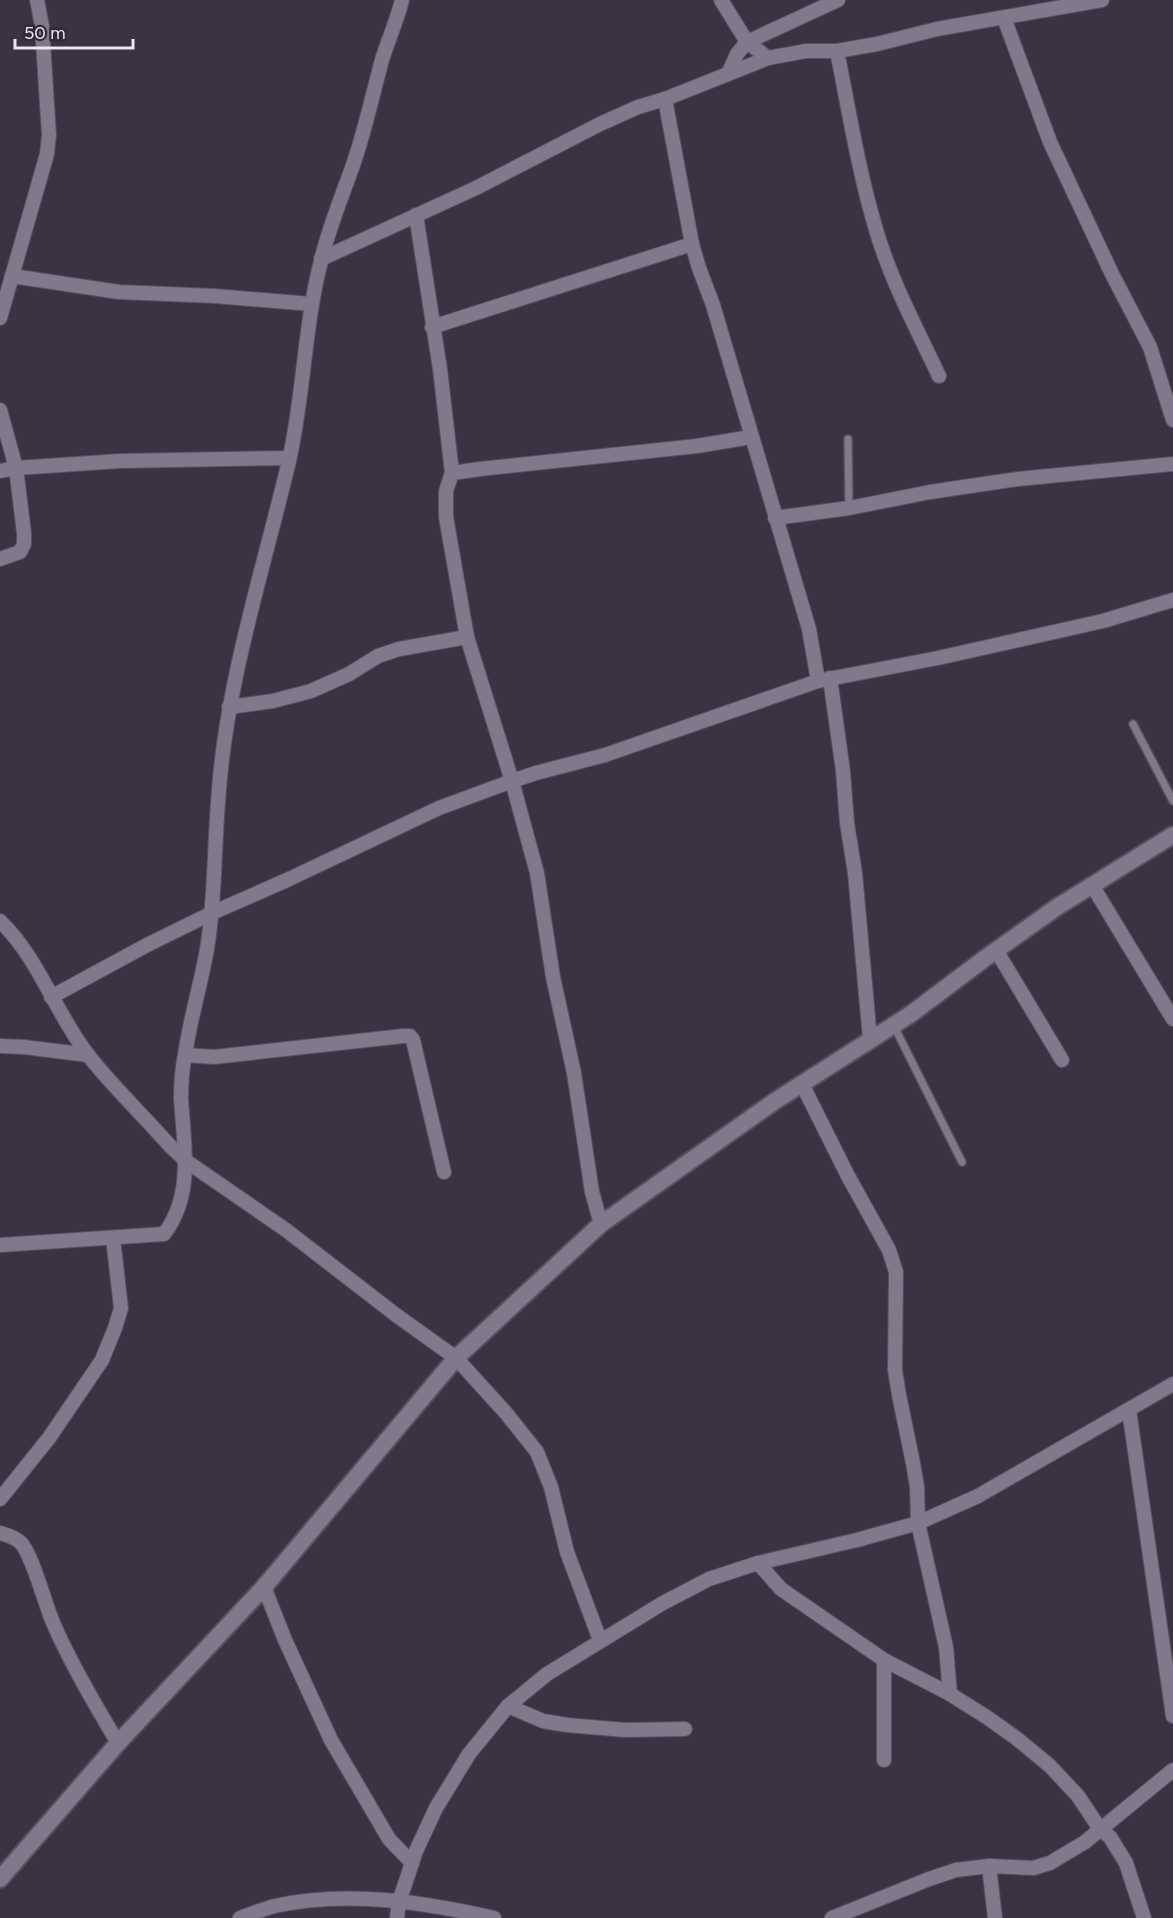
<svg xmlns="http://www.w3.org/2000/svg" width="1173" height="1918" viewBox="0 0 1173 1918" font-family="Figtree,sans-serif">
<style>
.lines{fill:none;stroke-linecap:round;stroke-linejoin:round}
.service-casing{stroke:#57505e;stroke-width:10}
.minor-casing{stroke:#57505e;stroke-width:16}
.tertiary-casing{stroke:#57505e;stroke-width:20}
.service{stroke:#80788b;stroke-width:7}
.minor{stroke:#80788b;stroke-width:14}
.tertiary{stroke:#80788b;stroke-width:16}
</style>
<rect width="100%" height="100%" fill="#3a3344"/>
<g class="lines">
<g class="service-casing">
<g id="service">
<polyline points="848,439 849,508"/>
<polyline points="1133,724 1173,801"/>
<polyline points="894,1026 962,1162"/>
</g>
</g>
<g class="minor-casing">
<g id="minor">
<polyline points="721,0 747,42 768,58"/>
<polyline points="1004,18 1050,142 1112,274 1150,347 1173,420"/>
<path d="M837,51C849,111 859,174 877,233C892,283 917,329 939,376"/>
<polyline points="728,74 737,54 747,42 838,0"/>
<polyline points="665,99 692,244 699,268 713,305 809,629 818,681"/>
<polyline points="416,215 440,369 452,473"/>
<polyline points="321,259 476,188 600,124 638,107 665,99 768,58 806,51 837,51 877,44 937,29 1102,0"/>
<polyline points="12,276 119,292 215,296 311,304"/>
<polyline points="0,318 47,154 49,135 42,26 37,0"/>
<polyline points="432,327 692,244"/>
<polyline points="0,410 16,468 24,533 24,544 20,552 0,559"/>
<polyline points="0,471 16,468 120,461 289,458"/>
<polyline points="775,518 849,508 930,492 1018,479 1173,464"/>
<polyline points="830,678 843,771 847,823 855,873 870,1039"/>
<polyline points="229,707 273,701 311,691 349,674 378,656 399,649 467,637"/>
<polyline points="1092,885 1173,1019"/>
<path d="M0,921C38,957 56,1014 88,1055C113,1087 144,1116 171,1147L186,1161L286,1230L396,1315L456,1358L506,1413L537,1452L551,1487L567,1552L600,1640"/>
<polyline points="996,950 1062,1060"/>
<polyline points="51,997 147,945 212,913 287,880 439,808 512,781 536,773 605,755 818,681 938,658 1103,621 1173,600"/>
<polyline points="0,1046 24,1047 88,1055"/>
<polyline points="185,1055 214,1057 403,1036 410,1036 413,1040 444,1172"/>
<polyline points="802,1084 848,1176 889,1250 896,1272 895,1370 899,1395 913,1463 917,1487 918,1523 946,1647 950,1694"/>
<polyline points="601,1224 592,1192 574,1073 553,977 537,873 512,781 467,637 446,517 446,491 452,473 480,469 697,446 751,437"/>
<path d="M0,1245L164,1234C194,1195 184,1145 181,1099C181,1085 182,1069 185,1055C190,1019 201,984 207,949C215,901 214,852 218,803C225,686 262,575 289,461C304,395 304,327 321,261C329,226 344,192 355,159C366,126 373,93 382,60C388,40 397,21 402,0"/>
<polyline points="1129,1410 1173,1716"/>
<polyline points="0,1499 49,1438 102,1360 115,1328 121,1308 113,1238"/>
<path d="M0,1533C7,1535 15,1537 21,1543C33,1556 45,1605 54,1625C72,1666 95,1705 118,1743"/>
<polyline points="758,1563 781,1589 884,1660 950,1694 988,1718 1016,1738 1050,1766 1078,1796 1100,1829 1110,1837 1126,1863 1144,1918"/>
<polyline points="264,1587 285,1640 331,1740 389,1839 412,1863"/>
<polyline points="508,1706 543,1721 567,1725 625,1730 685,1729"/>
<polyline points="884,1760 884,1660"/>
<polyline points="989,1866 995,1918"/>
<path d="M240,1918C251,1914 263,1909 275,1906C347,1890 423,1902 494,1918"/>
<polyline points="397,1918 399,1902 416,1851 436,1808 469,1754 508,1706 547,1674 663,1603 709,1579 758,1563 857,1540 918,1523 978,1496 1173,1384"/>
<polyline points="832,1918 929,1879 956,1870 989,1866 1033,1868 1050,1863 1085,1842 1173,1770"/>
</g>
</g>
<g class="tertiary-casing">
<polyline id="tertiary" points="0,1879 118,1743 264,1587 456,1358 601,1224 775,1101 911,1014 984,959 1057,907 1173,835"/>
</g>
<use href="#service" class="service"/>
<use href="#minor" class="minor"/>
<use href="#tertiary" class="tertiary"/>
</g>
<path d="M15 39v9h118v-9" fill="none" stroke="#ece7f2" stroke-width="3"/>
<text x="24" y="39" font-size="18" fill="#ece7f2" stroke="#302939" stroke-width="4.5" paint-order="stroke">50 m</text>
</svg>
